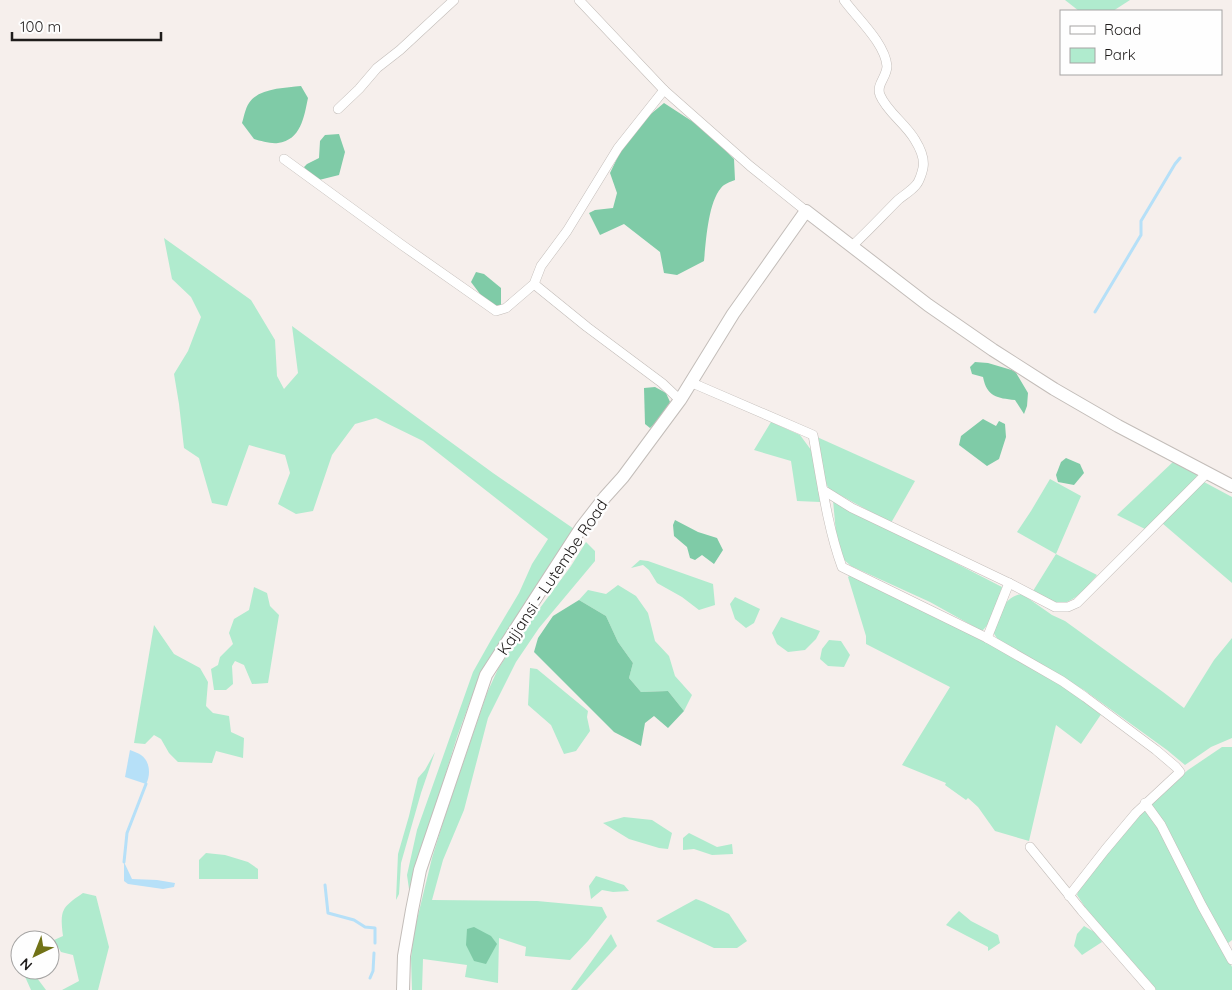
<svg xmlns="http://www.w3.org/2000/svg" width="1232" height="990" viewBox="0 0 1232 990" font-family="Quicksand,sans-serif">
<style>
.green{fill:#b0ebce}
.forest{fill:#7fcba7}
.water{fill:#b6e0f8}
.lines{fill:none;stroke-linecap:round;stroke-linejoin:round}
.stream{stroke:#b6e0f8;stroke-width:3}
.street-casing{stroke:#c3bdb9;stroke-width:10}
.secondary-casing{stroke:#c3bdb9;stroke-width:14}
.street{stroke:#fff;stroke-width:9}
.secondary{stroke:#fff;stroke-width:12}
.labels{text-anchor:middle;stroke-width:5;stroke-linejoin:round;paint-order:stroke}
.street-label{font-size:16px;fill:#1f1c1b;stroke:#fefefe}
</style>
<rect width="100%" height="100%" fill="#f6efec"/>
<g class="green">
<polygon points="1065,0 1130,0 1113,11 1079,11"/>
<polygon points="164,238 251,300 275,340 277,376 284,389 298,373 292,326 493,473 577,531 486,663 472,696 457,737 419,860 412,889 409,889 407,875 417,830 473,672 491,640 519,593 532,564 548,539 423,441 376,418 355,424 332,455 313,511 296,514 278,504 290,473 285,455 249,445 227,506 212,503 199,458 184,448 179,404 174,374 188,351 201,317 191,297 172,279"/>
<polygon points="771,422 800,435 814,454 820,502 797,501 791,461 754,450"/>
<polygon points="817,437 915,481 891,523 829,489 823,478"/>
<polygon points="1174,461 1194,472 1197,475 1196,480 1145,529 1117,515"/>
<path d="M1050,479L1081,496L1056,554L1097,575C1088,586 1071,607 1055,603C1048,601 1040,595 1033,591L1056,554L1017,532L1031,511Z"/>
<polygon points="1204,482 1232,497 1232,583 1162,523"/>
<path d="M833,500L1002,587C998,600 992,623 982,631L930,602L851,566L842,558L836,533Z"/>
<polygon points="586,542 595,551 595,561 539,628 516,662 488,718 464,810 443,860 432,900 537,901 602,907 607,917 588,941 570,960 525,956 526,947 499,938 498,983 465,977 467,965 423,959 422,990 412,990 411,958 414,932 432,858 445,816 487,693 498,669 520,635 571,566"/>
<polygon points="640,560 648,561 713,584 715,605 699,610 682,597 657,583 649,570 643,565 631,568"/>
<polygon points="851,574 974,634 1073,692 1102,713 1081,744 1056,725 1029,841 995,831 978,807 968,798 966,800 945,785 946,783 902,765 950,687 866,644 866,636 848,577"/>
<polygon points="618,585 636,596 648,613 655,641 669,656 675,676 692,695 684,711 668,691 641,692 629,678 633,663 618,642 606,616 579,600 588,590 606,594"/>
<polygon points="254,587 267,593 270,606 279,615 268,683 252,684 244,665 235,661 232,666 233,684 226,690 214,690 211,669 218,665 220,657 233,644 229,633 234,619 249,610"/>
<path d="M1022,594L1052,615L1065,621L1163,692L1184,708L1214,660L1232,638V738L1211,747L1185,765L1167,750L1084,690L998,640L993,632C998,616 1004,596 1022,594Z"/>
<polygon points="735,597 760,609 754,623 746,628 735,619 730,604"/>
<polygon points="781,617 820,631 816,639 805,650 788,652 777,644 772,633"/>
<polygon points="154,625 174,654 200,668 208,682 206,706 213,713 229,716 231,732 244,738 243,758 216,751 212,763 178,762 169,753 161,739 154,735 145,744 134,743"/>
<polygon points="829,640 841,641 850,655 844,667 828,666 820,659 822,649"/>
<polygon points="530,668 537,669 588,711 587,717 590,731 576,751 564,754 551,725 528,705"/>
<polygon points="1222,747 1232,747 1232,940 1227,944 1149,804 1188,770"/>
<polygon points="435,752 421,793 401,863 399,894 396,900 398,854 409,816 418,778 425,770"/>
<polygon points="1144,807 1150,814 1165,840 1228,959 1232,967 1232,990 1156,990 1087,910 1077,895 1080,886"/>
<polygon points="624,817 652,820 672,833 668,849 659,848 629,839 603,823"/>
<polygon points="689,833 717,847 732,844 733,854 712,855 694,849 683,850 683,838"/>
<polygon points="206,853 225,855 248,862 258,869 258,879 199,879 199,860"/>
<polygon points="596,876 624,885 629,891 613,892 602,890 591,899 589,886"/>
<path d="M83,893L96,896L109,947L98,990H62L79,981L73,955L61,952L54,940L63,936C60,910 61,908 83,893Z"/>
<polygon points="696,899 704,902 729,914 747,941 737,948 714,948 656,921"/>
<polygon points="959,911 971,921 998,935 1000,943 988,951 988,947 946,925 953,917"/>
<polygon points="1084,926 1096,933 1102,942 1082,955 1074,946 1077,934"/>
<polygon points="611,934 617,946 577,990 571,990"/>
<polygon points="22,970 31,970 46,990 31,990"/>
</g>
<g class="forest">
<path d="M301,86L308,98C304,117 301,140 278,143C271,144 261,141 254,139L242,123C244,117 245,109 249,103C259,88 284,88 301,86Z"/>
<path d="M664,103L704,129L734,159L735,180C730,182 724,184 721,188C708,203 706,241 704,261L677,275L664,273L660,252L624,224L600,235L589,213L595,210L613,208L617,193L610,173L626,140L646,118Z"/>
<polygon points="339,134 345,152 339,175 319,180 306,170 304,167 307,164 319,158 320,141 325,135"/>
<polygon points="476,272 484,274 501,288 501,305 494,306 480,294 471,282"/>
<path d="M975,362L988,363L1015,371L1028,393L1027,406L1024,414L1015,400C997,398 987,397 983,377L972,374L970,367Z"/>
<polygon points="655,387 666,393 670,402 660,419 650,428 645,424 644,388"/>
<polygon points="983,419 996,426 999,421 1005,424 1006,437 999,459 987,466 959,445 961,436"/>
<polygon points="1066,458 1080,464 1084,473 1074,485 1058,482 1056,475 1061,462"/>
<polygon points="675,520 698,532 717,538 723,550 714,564 702,555 695,560 690,558 687,547 674,536 673,525"/>
<polygon points="579,600 606,616 618,642 633,663 629,678 641,692 668,691 684,711 668,728 654,716 645,723 641,746 614,732 534,652 538,638 553,616"/>
<polygon points="474,927 491,936 497,944 486,964 474,961 466,945 467,929"/>
</g>
<g class="water">
<path d="M130,750C133,751 138,753 141,755C150,761 151,775 146,784L125,777Z"/>
<polygon points="124,862 132,879 157,880 175,883 174,887 163,889 128,884 124,881"/>
</g>
<g class="lines">
<g class="stream">
<polyline points="1095,312 1141,235 1141,221 1175,164 1180,158"/>
<polyline points="124,862 127,833 146,784"/>
<polyline points="325,885 328,913 354,920 365,927 375,928 375,943"/>
<polyline points="370,978 373,971 374,953"/>
</g>
<g class="street-casing">
<g id="street">
<polyline points="579,0 664,90 750,166 806,211"/>
<path d="M844,0C857,18 885,43 887,66C887,77 876,84 880,95C887,112 906,124 915,140C920,148 925,158 923,168C922,173 919,182 916,185C911,191 904,195 898,200C883,215 868,231 852,246"/>
<polyline points="338,109 359,89 377,68 400,50 454,0"/>
<polyline points="284,159 402,245 496,311 506,308 534,284 541,266 567,231 618,148 664,90"/>
<polyline points="534,284 587,327 662,383 680,400"/>
<path d="M690,382L813,435C821,478 827,526 842,567L987,638L1062,681L1085,697L1156,750L1176,767L1180,772L1136,813L1105,850L1069,896"/>
<polyline points="823,490 852,508 1009,583 1055,607 1068,607 1077,603 1207,473"/>
<polyline points="987,638 1009,583"/>
<polyline points="1145,803 1161,825 1202,906 1232,960"/>
<polyline points="1030,847 1082,911 1151,990"/>
</g>
</g>
<g class="secondary-casing">
<polyline id="secondary" points="403,990 404,956 412,910 420,870 486,675 581,528 605,497 623,477 680,400 733,314 806,211 928,305 993,350 1054,389 1118,426 1232,486"/>
</g>
<use href="#street" class="street"/>
<use href="#secondary" class="secondary"/>
</g>
<g class="labels">
<g class="street-label">
<text transform="translate(552 577) rotate(-56)" y="6">Kajjansi - Lutembe Road</text>
</g>
</g>
<rect x="1060" y="10" width="162" height="65" fill="#fefefe" stroke="#a5a4a3"/>
<rect x="1070" y="26" width="25" height="8" fill="#ffffff" stroke="#a5a4a3"/>
<text x="1104" y="35" font-size="15" fill="#1f1c1b">Road</text>
<rect x="1070" y="48" width="25" height="15" fill="#b0ebce" stroke="#a5a4a3"/>
<text x="1104" y="60" font-size="15" fill="#1f1c1b">Park</text>
<g transform="translate(35 955) rotate(223)"><circle r="24" fill="#fefefe" stroke="#a5a4a3"/>
<path d="M0-4L9 19L0 12L-9 19Z" fill="#717216"/>
<text y="-8" font-size="14" font-weight="bold" text-anchor="middle" fill="#1f1c1b">N</text>
</g>
<path d="M12 32v8h149v-8" fill="none" stroke="#1f1c1b" stroke-width="2.5"/>
<text x="20" y="32" font-size="15" fill="#1f1c1b" stroke="#fefefe" stroke-width="4" paint-order="stroke">100 m</text>
</svg>
